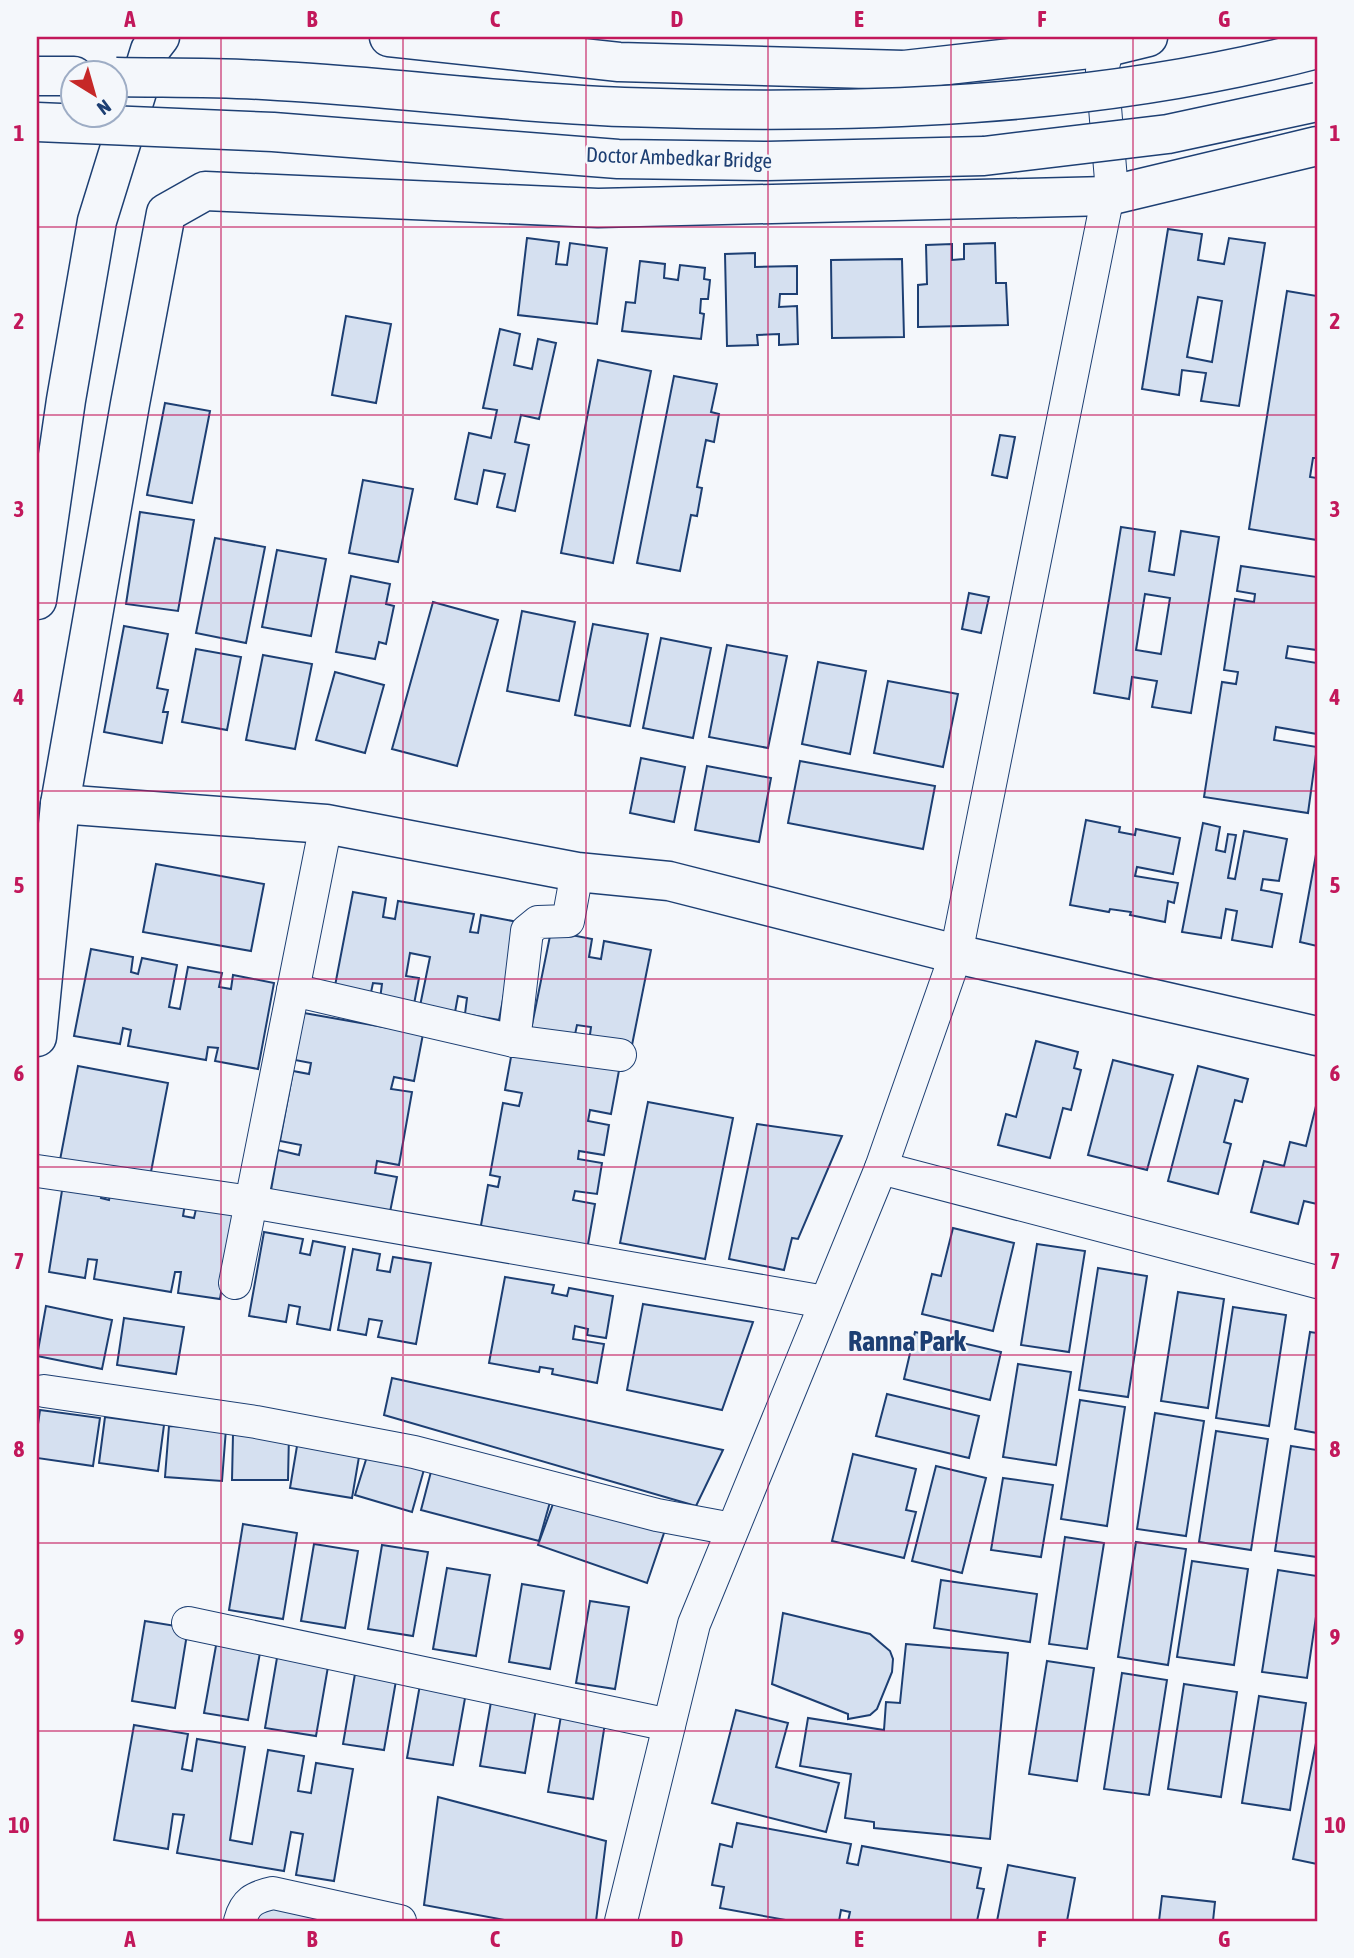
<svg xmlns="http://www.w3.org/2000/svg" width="1354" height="1958" viewBox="0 0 1354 1958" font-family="'Asap Condensed',sans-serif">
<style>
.building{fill:#d5e0f0;stroke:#1d3f73;stroke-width:2;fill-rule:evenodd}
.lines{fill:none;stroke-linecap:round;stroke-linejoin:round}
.street-casing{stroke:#1d3f73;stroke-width:34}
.secondary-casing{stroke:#1d3f73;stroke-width:41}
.primary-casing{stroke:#1d3f73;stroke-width:41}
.street{stroke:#f4f7fb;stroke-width:32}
.secondary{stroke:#f4f7fb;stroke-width:38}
.primary{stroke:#f4f7fb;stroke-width:38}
.primary-bridge-casing{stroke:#1d3f73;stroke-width:41;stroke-linecap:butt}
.primary-bridge{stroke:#f4f7fb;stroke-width:38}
.grid{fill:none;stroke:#c2185b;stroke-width:2;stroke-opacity:0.55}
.labels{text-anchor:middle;stroke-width:5;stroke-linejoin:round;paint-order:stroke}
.street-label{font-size:21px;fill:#1d3f73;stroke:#f4f7fb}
.district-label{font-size:28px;font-weight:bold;fill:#1d3f73;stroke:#f4f7fb}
.neatline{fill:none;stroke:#c2185b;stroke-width:2.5}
.grid-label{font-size:23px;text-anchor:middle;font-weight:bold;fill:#c2185b}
</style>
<rect width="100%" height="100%" fill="#f4f7fb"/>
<g class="building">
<path d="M1168,229L1202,234L1198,260L1224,264L1229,238L1265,243L1239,406L1201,401L1206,373L1182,370L1179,395L1142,389ZM1198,297L1222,301L1212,362L1187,357Z"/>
<polygon points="527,238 559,242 556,264 567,265 570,243 607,248 597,324 518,315"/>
<polygon points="995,243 996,283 1006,283 1008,325 918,327 918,285 927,284 926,245 952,244 952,260 964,259 964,244"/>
<polygon points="755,253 755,267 797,266 797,294 780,294 779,307 797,306 798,344 779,345 779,334 757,335 758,345 727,346 725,254"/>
<polygon points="902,259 904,337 832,338 831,260"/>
<polygon points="640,261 665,264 664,278 678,280 680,265 705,268 704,279 710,280 708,299 701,299 700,313 704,314 701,339 622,331 626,302 635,303"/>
<polygon points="1287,291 1317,296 1317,458 1313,458 1310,477 1317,478 1317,540 1249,529"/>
<polygon points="346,316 391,324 376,403 332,395"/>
<polygon points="500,329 520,334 514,365 532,369 538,339 556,343 539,419 521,415 515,442 529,445 515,511 497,507 505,474 484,470 477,504 455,499 469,433 491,438 497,410 483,408"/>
<polygon points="598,360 651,371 613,563 561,553"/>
<polygon points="674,376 717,384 711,412 719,414 714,442 706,440 697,487 702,488 697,516 691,515 680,571 637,563"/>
<polygon points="165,403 210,411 192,503 147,495"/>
<polygon points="1000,435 1015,437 1007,478 992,475"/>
<polygon points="363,480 413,489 398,562 349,553"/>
<polygon points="140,512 194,520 178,611 126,604"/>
<path d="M1121,527L1155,532L1149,571L1174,575L1181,531L1219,537L1191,713L1152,707L1157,681L1132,677L1129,699L1094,693ZM1145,594L1170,598L1161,654L1136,650Z"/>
<polygon points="215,538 265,547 246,643 196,633"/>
<polygon points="277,550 326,559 311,636 262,627"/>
<polygon points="1241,566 1317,577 1317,650 1288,646 1286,658 1317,663 1317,734 1276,727 1274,740 1317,747 1308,813 1204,797 1222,682 1236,684 1238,672 1224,670 1235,599 1254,602 1255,594 1237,591"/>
<polygon points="351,576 390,584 386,604 394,606 386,644 379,642 375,659 336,652"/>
<polygon points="969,593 989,597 981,633 962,629"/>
<polygon points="433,602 498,620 457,766 392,749"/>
<polygon points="522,611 575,622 559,701 507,691"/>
<polygon points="593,624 648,634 630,726 575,715"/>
<polygon points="124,626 168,634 157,688 168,690 163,712 168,712 162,743 104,732"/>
<polygon points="661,638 711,648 693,738 643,728"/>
<polygon points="727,645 787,656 768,748 709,737"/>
<polygon points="196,649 241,657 227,730 182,722"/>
<polygon points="263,655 312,664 295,749 246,740"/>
<polygon points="818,662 866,671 850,754 802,744"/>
<polygon points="335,672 384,685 365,753 316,740"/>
<polygon points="888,681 958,694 943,767 874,753"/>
<polygon points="641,758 685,767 674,822 630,813"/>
<polygon points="800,761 935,786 923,849 788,823"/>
<polygon points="707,766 771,778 759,842 695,830"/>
<polygon points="1086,820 1120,827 1119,832 1135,835 1136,829 1180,838 1173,874 1137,867 1135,876 1178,883 1174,903 1168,901 1165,922 1130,915 1131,912 1110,909 1109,912 1070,905"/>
<polygon points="1203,823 1220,827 1216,850 1225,852 1228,834 1236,835 1228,878 1235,879 1244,831 1287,839 1279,881 1263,879 1261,890 1282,894 1272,947 1232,940 1237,911 1226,909 1221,938 1182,932"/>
<polygon points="1317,849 1317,946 1300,942"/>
<polygon points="156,864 264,884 251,951 143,932"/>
<polygon points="353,892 386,898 383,917 395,919 398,901 474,914 470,932 478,933 481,915 518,922 499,1020 465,1014 467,998 458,996 455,1012 420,1006 430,957 410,953 406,976 419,978 414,1004 380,999 382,984 373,983 370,997 334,991"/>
<polygon points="551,931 592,939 589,957 601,959 604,941 651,950 631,1050 589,1042 591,1027 577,1025 574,1039 531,1030"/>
<polygon points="91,949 133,957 131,972 138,974 142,958 177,965 169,1007 180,1009 188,967 222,973 219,987 231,989 233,975 274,983 258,1069 215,1061 218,1048 208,1047 206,1060 128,1046 131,1030 123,1028 120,1044 74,1036"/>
<polygon points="304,1013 423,1034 414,1081 394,1077 391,1089 412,1092 399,1165 377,1161 375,1173 397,1177 389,1217 270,1196 278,1150 299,1155 301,1145 280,1141 293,1071 309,1074 311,1063 295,1060"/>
<polygon points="1036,1041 1078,1052 1074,1068 1081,1070 1071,1110 1063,1108 1050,1158 998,1145 1006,1114 1016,1117"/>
<polygon points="513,1046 620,1065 611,1114 590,1110 588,1121 609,1125 604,1155 579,1151 578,1159 602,1163 597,1194 575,1191 573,1200 595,1204 587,1250 480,1231 488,1185 498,1187 500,1177 490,1175 503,1103 519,1106 522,1093 505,1090"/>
<polygon points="1113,1060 1173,1075 1147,1170 1088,1155"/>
<polygon points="78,1066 168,1083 150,1177 60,1160"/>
<polygon points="1198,1066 1248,1079 1242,1102 1235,1100 1224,1142 1231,1144 1218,1194 1168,1181"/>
<polygon points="648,1102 733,1118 705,1259 620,1243"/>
<polygon points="1316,1106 1317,1204 1304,1201 1298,1224 1251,1212 1264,1161 1284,1166 1290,1142 1306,1146"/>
<polygon points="757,1124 842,1136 798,1239 792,1238 784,1270 729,1259"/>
<polygon points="64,1178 104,1185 101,1198 109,1200 112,1186 186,1198 183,1216 194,1218 198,1200 235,1205 220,1299 178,1293 181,1272 175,1272 171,1292 94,1279 97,1260 88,1259 85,1278 49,1272"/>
<polygon points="953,1228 1014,1243 993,1331 922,1314 932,1274 941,1276"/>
<polygon points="264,1232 303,1239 300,1253 310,1255 313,1241 345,1247 330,1330 297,1324 300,1307 289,1305 286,1322 249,1316"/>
<polygon points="1037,1244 1085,1251 1069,1352 1021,1345"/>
<polygon points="353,1249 380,1254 377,1270 390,1272 393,1257 431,1263 416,1344 378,1337 382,1321 369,1319 366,1335 338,1330"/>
<polygon points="1098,1268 1147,1276 1128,1397 1079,1390"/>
<polygon points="505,1277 554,1285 552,1293 567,1296 569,1288 613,1296 606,1338 587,1335 588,1329 575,1326 573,1339 604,1344 597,1383 552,1374 553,1369 540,1367 539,1372 489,1363"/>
<polygon points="1178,1292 1224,1299 1208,1408 1161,1401"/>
<polygon points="643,1304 753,1322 722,1410 627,1390"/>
<polygon points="46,1306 112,1320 102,1369 37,1356"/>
<polygon points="1233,1307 1286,1315 1269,1426 1216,1418"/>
<polygon points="124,1318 184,1327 176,1374 117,1365"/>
<polygon points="915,1332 1001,1352 990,1400 904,1379"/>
<polygon points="1310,1332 1317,1333 1317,1433 1295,1429"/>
<polygon points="1018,1364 1071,1372 1056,1465 1003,1457"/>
<polygon points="392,1378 723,1450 696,1506 384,1415"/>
<polygon points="887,1394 979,1416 969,1458 876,1436"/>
<polygon points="1080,1400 1125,1407 1107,1526 1061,1519"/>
<polygon points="40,1410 100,1418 93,1466 37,1458 37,1431"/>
<polygon points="1155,1413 1204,1421 1186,1536 1137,1529"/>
<polygon points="105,1417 164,1425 158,1471 99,1463"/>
<polygon points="169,1426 226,1429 222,1481 165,1477"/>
<polygon points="1216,1431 1268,1439 1251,1550 1199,1542"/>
<polygon points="233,1434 289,1434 288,1480 232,1480"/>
<polygon points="298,1440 360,1451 352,1498 290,1488"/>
<polygon points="1291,1446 1317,1450 1317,1557 1275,1551"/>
<polygon points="369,1450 425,1466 412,1512 355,1495"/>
<polygon points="853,1454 916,1469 906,1510 916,1512 904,1558 832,1541"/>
<polygon points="433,1464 552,1495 539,1541 421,1510"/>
<polygon points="936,1466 986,1478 962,1573 912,1561"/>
<polygon points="1003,1478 1053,1485 1041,1557 991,1550"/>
<polygon points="557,1493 665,1530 647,1583 538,1545"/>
<polygon points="243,1524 297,1533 283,1619 229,1610"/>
<polygon points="1065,1537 1104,1543 1087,1649 1049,1644"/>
<polygon points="1136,1542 1186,1549 1168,1665 1118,1657"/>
<polygon points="314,1544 358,1551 345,1628 301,1621"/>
<polygon points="382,1545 428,1552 413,1636 368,1629"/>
<polygon points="1192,1561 1248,1569 1234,1665 1177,1657"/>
<polygon points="447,1568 490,1575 476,1656 433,1649"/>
<polygon points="1278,1570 1317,1576 1317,1610 1307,1678 1262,1672"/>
<polygon points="941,1580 1037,1594 1030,1642 934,1628"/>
<polygon points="522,1584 564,1591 550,1669 509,1662"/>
<polygon points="590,1601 629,1607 615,1689 576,1683"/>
<polygon points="783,1613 870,1634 890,1651 893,1659 892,1672 877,1709 870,1715 848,1719 848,1714 772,1684"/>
<polygon points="145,1621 188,1628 175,1708 132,1701"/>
<polygon points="217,1640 261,1647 248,1720 204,1713"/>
<polygon points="906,1644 1008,1653 990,1839 874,1828 874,1822 845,1818 851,1774 800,1766 808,1718 884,1730 886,1702 900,1703"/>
<polygon points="278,1652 329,1661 316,1736 265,1728"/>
<polygon points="1047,1661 1094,1668 1077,1781 1029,1774"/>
<polygon points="356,1668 397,1675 384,1750 343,1744"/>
<polygon points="1122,1673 1167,1680 1149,1795 1104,1789"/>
<polygon points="421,1679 467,1687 453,1765 407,1758"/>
<polygon points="1184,1684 1237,1692 1221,1797 1168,1789"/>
<polygon points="492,1696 537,1703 525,1773 480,1766"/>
<polygon points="1259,1696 1306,1703 1290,1810 1242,1803"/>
<polygon points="562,1710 606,1717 593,1799 548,1792"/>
<polygon points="736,1710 788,1723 776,1767 839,1783 826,1832 712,1803"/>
<polygon points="134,1725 188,1734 182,1769 192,1771 197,1739 245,1747 230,1840 252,1844 268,1750 304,1756 298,1791 311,1793 316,1763 353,1769 334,1881 296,1875 303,1834 291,1832 284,1871 177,1853 184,1815 173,1814 168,1849 114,1840"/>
<polygon points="1316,1743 1317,1743 1317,1864 1293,1859"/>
<polygon points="438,1797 606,1841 596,1921 510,1921 424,1905"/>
<polygon points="737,1823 851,1844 847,1863 858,1865 862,1846 981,1868 977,1888 984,1889 977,1921 848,1921 850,1912 841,1910 839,1921 791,1921 720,1908 724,1887 712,1885 720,1844 732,1847"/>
<polygon points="1008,1865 1075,1878 1067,1921 997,1921"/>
<polygon points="1162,1896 1215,1902 1213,1921 1159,1921"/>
<polygon points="258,1902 320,1913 319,1921 255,1921"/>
</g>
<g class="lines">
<g class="street-casing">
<g id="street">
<polyline points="293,990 514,1041 620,1055"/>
<polyline points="514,1041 527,931 538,922 568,921 577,872"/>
<polyline points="881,1168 1317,1282"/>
<polyline points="37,1171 251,1202 825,1302"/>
<polyline points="235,1283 326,824"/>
<polyline points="44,1391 256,1422 414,1452 657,1515 732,1529"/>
<polyline points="188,1623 669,1725"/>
<path d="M240,1921C245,1902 254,1897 273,1893L400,1921"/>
<polyline points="621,1921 694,1624 881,1168 956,954 1111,180 1102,71 1110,37"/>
</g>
</g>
<g class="secondary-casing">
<g id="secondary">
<polyline points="389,37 619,62 904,70 1107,47 1148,37"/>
<polyline points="37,600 66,400 97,221 150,50 160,37"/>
<polyline points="60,804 326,824 577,872 669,881 956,954 1317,1036"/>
<polyline points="37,1037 60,804 130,404 166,213 205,191 598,208 1108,196 1317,146"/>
</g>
</g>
<g class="primary-casing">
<polyline id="primary" points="37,76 74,76"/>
</g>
<use href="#street" class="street"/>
<use href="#secondary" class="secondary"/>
<use href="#primary" class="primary"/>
<g class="primary-bridge-casing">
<g id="primary-bridge">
<path d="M116,77C170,78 225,77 279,81C394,87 509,103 624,107C856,115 1092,108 1317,49"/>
<polyline points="37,122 273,132 618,159 767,161 984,156 1168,134 1317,102"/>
</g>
</g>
<use href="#primary-bridge" class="primary-bridge"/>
</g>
<path class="grid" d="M221,37V1921M403,37V1921M586,37V1921M768,37V1921M951,37V1921M1133,37V1921M37,227H1317M37,415H1317M37,603H1317M37,791H1317M37,979H1317M37,1167H1317M37,1355H1317M37,1543H1317M37,1731H1317"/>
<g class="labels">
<g class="street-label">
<text transform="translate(679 158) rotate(2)" y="7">Doctor Ambedkar Bridge</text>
</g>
<g class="district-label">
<text x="907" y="1351">Ranna Park</text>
</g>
</g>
<rect width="1354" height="1958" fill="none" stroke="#f4f7fb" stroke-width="77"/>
<g transform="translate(94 94) rotate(143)"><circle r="33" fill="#f4f7fb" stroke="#9eadc5" stroke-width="2"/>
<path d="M0-5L12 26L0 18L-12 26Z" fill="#c62828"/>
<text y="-10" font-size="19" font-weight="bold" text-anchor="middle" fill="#1d3f73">N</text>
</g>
<rect x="38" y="38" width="1278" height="1882" class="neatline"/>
<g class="grid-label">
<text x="130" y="27">A</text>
<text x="312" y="27">B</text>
<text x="495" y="27">C</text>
<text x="677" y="27">D</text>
<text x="859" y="27">E</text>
<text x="1042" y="27">F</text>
<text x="1224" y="27">G</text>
<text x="19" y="141">1</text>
<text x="1335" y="141">1</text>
<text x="19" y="329">2</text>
<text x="1335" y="329">2</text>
<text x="19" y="517">3</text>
<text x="1335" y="517">3</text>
<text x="19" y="705">4</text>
<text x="1335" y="705">4</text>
<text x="19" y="893">5</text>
<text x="1335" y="893">5</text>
<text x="19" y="1081">6</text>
<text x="1335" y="1081">6</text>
<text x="19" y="1269">7</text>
<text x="1335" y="1269">7</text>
<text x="19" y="1457">8</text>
<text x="1335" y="1457">8</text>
<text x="19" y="1645">9</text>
<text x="1335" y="1645">9</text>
<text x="19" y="1833">10</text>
<text x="1335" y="1833">10</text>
<text x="130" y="1947">A</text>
<text x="312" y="1947">B</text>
<text x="495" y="1947">C</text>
<text x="677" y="1947">D</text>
<text x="859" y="1947">E</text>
<text x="1042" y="1947">F</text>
<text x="1224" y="1947">G</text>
</g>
</svg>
